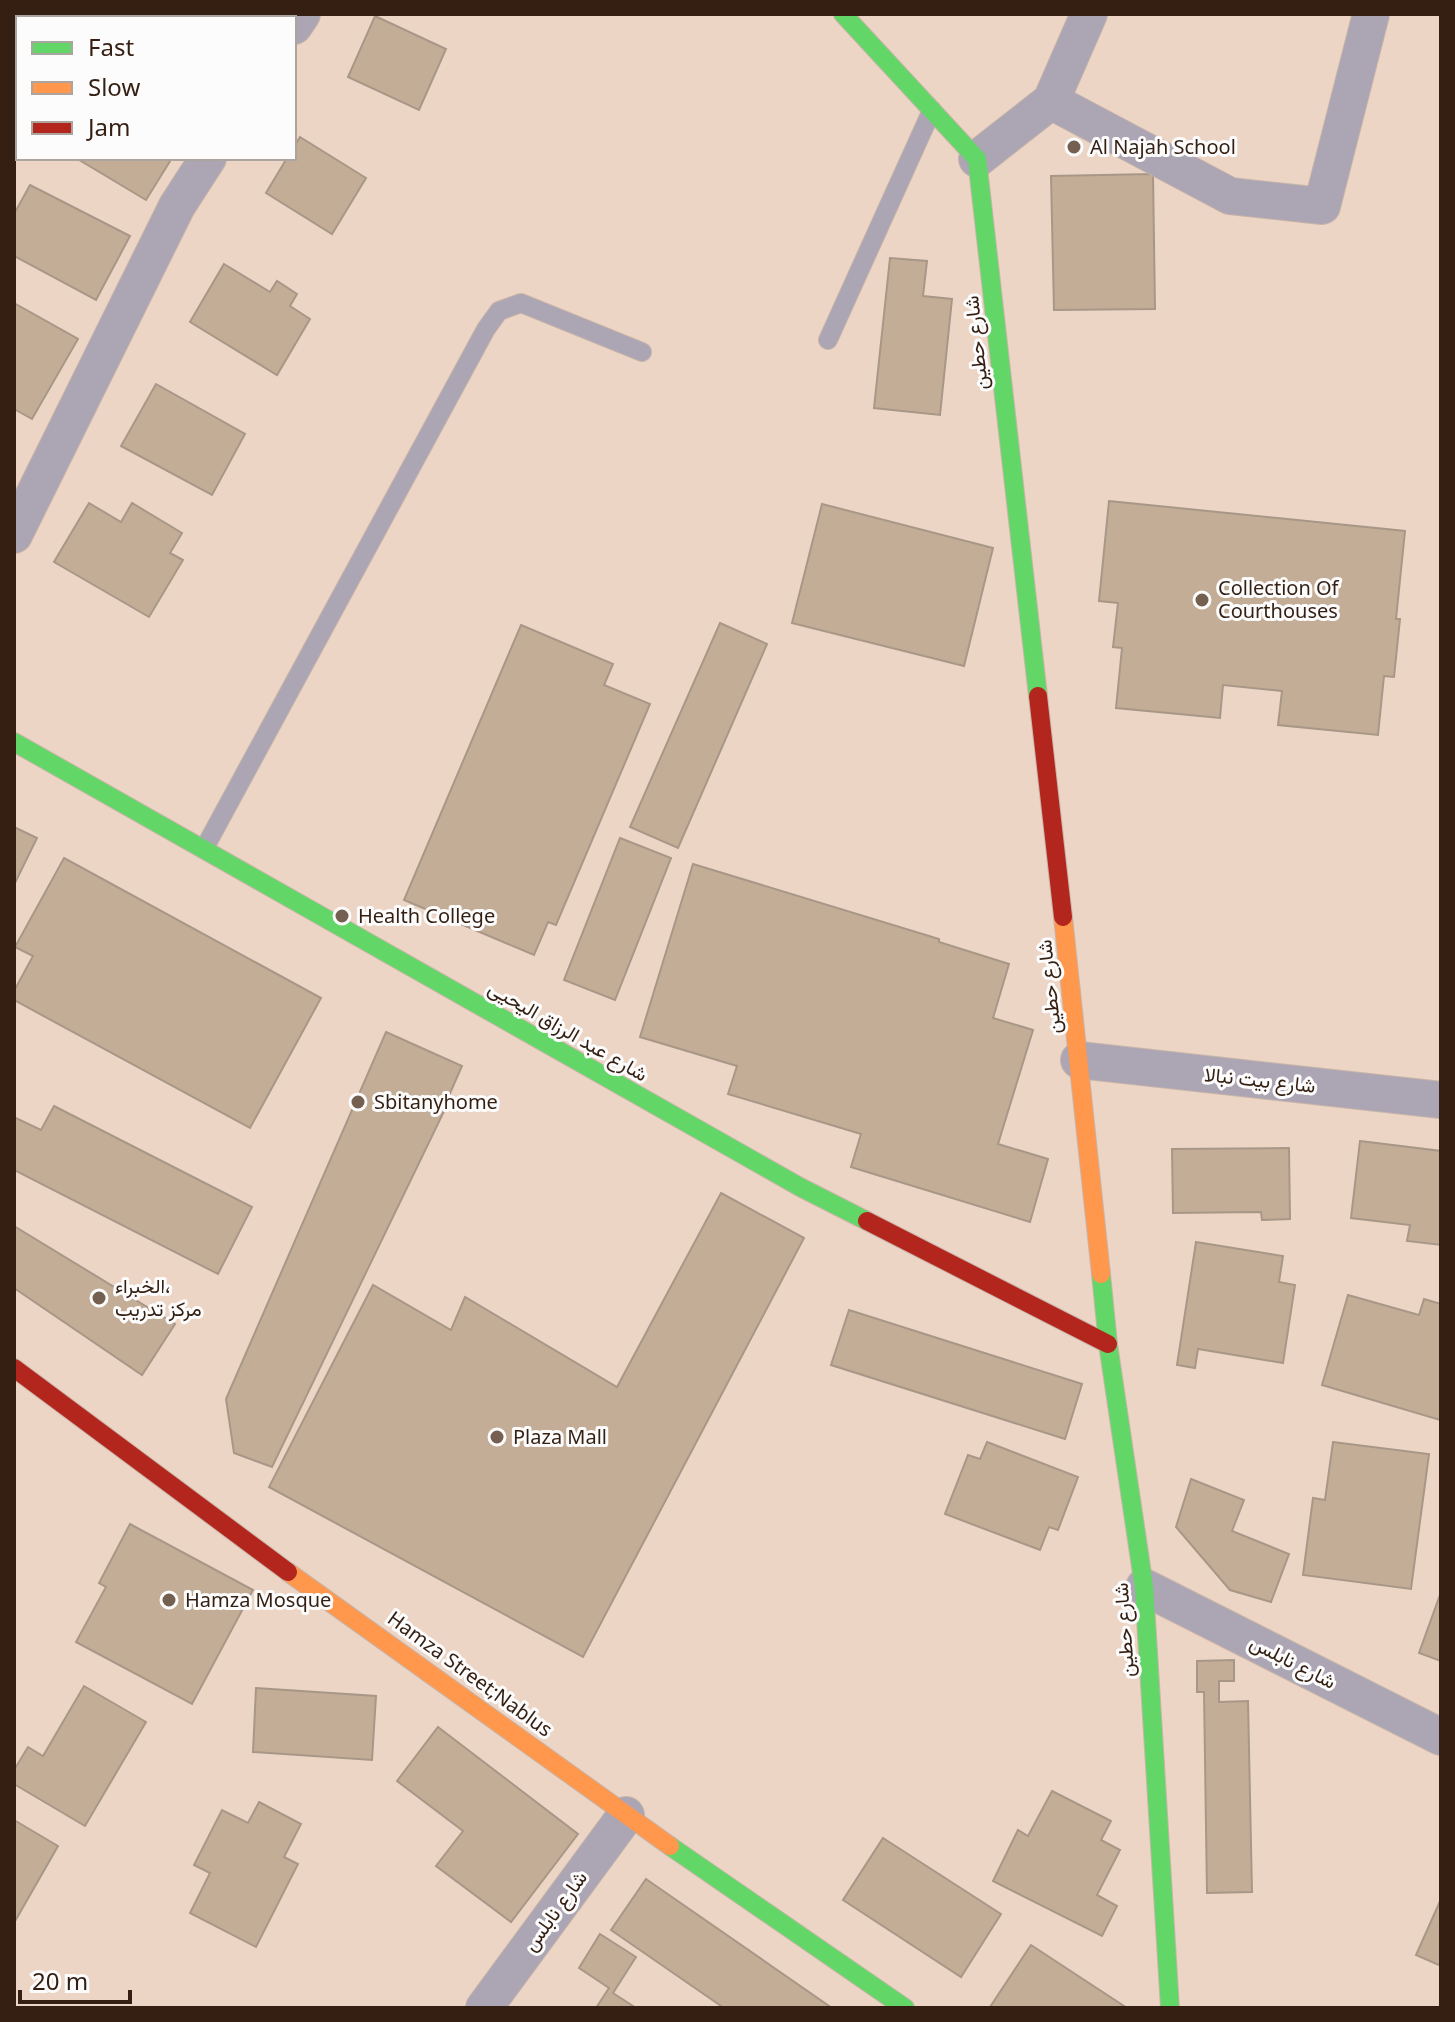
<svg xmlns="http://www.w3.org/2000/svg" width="1455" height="2022" viewBox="0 0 1455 2022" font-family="'Noto Sans',Vazirmatn,sans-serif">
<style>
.building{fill:#c4ad96;stroke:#a89787;stroke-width:2}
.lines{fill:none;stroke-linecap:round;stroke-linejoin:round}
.lane-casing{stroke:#c8b5a9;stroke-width:20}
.street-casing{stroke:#c8b5a9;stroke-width:38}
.fast-casing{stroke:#c8b5a9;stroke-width:20}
.slow-casing{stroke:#c8b5a9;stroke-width:20}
.jam-casing{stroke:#c8b5a9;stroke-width:20}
.lane{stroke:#aca5b4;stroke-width:18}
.street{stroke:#aca5b4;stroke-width:36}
.fast{stroke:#63d668;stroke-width:18}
.slow{stroke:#ff974d;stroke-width:18}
.jam{stroke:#b3261e;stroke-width:18}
.poi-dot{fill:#755f51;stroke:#fcfcfc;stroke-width:3}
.labels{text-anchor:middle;stroke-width:6;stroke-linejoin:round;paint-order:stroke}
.poi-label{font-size:20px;fill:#341f12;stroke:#fcfcfc;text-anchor:start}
.street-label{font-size:20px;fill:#341f12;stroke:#fcfcfc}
</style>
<rect width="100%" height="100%" fill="#edd5c6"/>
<g class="building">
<polygon points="134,14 257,14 255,18 132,18"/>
<polygon points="375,16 446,49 419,110 348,77"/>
<polygon points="300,137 366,178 332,234 266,193 287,158 294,158 294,147"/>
<polygon points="76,158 172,158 146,200"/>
<polygon points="1153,174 1155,309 1054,310 1051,176"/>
<polygon points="30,185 130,236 96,300 14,256 14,214"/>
<polygon points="890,258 927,261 923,296 952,299 940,415 874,408"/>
<polygon points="224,264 270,292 277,281 297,294 290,306 310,319 277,375 190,322"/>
<polygon points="14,303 78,339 32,419 14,409"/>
<polygon points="156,384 245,434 212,495 121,446"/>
<polygon points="1109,501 1405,531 1396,619 1400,619 1394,677 1384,676 1378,735 1278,725 1282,691 1223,685 1220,718 1116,708 1122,648 1113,647 1118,603 1099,601"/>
<polygon points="89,503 121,522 132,503 182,533 170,553 183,560 149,617 54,562"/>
<polygon points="822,504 993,548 964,666 792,623"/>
<polygon points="720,623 767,644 678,848 630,827"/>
<polygon points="521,625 613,664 604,685 650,704 556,925 548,922 534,955 404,900"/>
<polygon points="14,827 37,838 14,885"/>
<polygon points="620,838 671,858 615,1000 564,980"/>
<polygon points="64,858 321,998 250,1128 14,1000 14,991 33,956 15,947"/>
<polygon points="693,864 939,939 939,942 1009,964 993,1018 1033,1030 998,1144 1048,1159 1030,1222 851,1167 861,1134 728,1094 737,1066 640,1037"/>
<polygon points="386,1032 462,1066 447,1100 449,1101 272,1467 234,1453 226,1399"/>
<polygon points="54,1106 252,1207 218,1274 14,1170 14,1117 41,1130"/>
<polygon points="1360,1141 1441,1151 1441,1245 1407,1241 1410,1225 1351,1218"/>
<polygon points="1289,1148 1290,1219 1262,1220 1261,1212 1173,1213 1172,1149"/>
<polygon points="721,1193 804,1238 583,1657 269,1487 373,1285 451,1330 465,1297 617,1387"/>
<polygon points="14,1226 175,1324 142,1375 14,1288"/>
<polygon points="1196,1242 1283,1256 1279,1282 1295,1285 1283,1363 1198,1349 1195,1368 1177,1365"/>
<polygon points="1348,1295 1419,1315 1424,1299 1441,1304 1440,1420 1322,1385"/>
<polygon points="849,1310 1082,1384 1065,1439 831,1365"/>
<polygon points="987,1442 1078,1477 1058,1530 1049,1527 1040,1550 945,1514 968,1455 980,1459"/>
<polygon points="1333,1442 1429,1454 1411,1589 1303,1575 1313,1498 1325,1500"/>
<polygon points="1191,1479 1244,1500 1232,1531 1289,1554 1271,1602 1230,1590 1176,1527"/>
<polygon points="130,1524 253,1590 192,1704 76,1642 106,1587 99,1583"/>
<polygon points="1441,1592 1441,1661 1419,1653"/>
<polygon points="1234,1660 1234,1681 1219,1681 1219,1702 1248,1701 1252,1892 1207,1893 1204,1692 1197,1692 1197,1661"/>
<polygon points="84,1686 146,1722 85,1826 14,1784 14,1770 28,1747 43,1756"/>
<polygon points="256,1688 376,1696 372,1760 253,1752"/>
<polygon points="438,1727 578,1834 511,1922 436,1866 463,1831 397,1781"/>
<polygon points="1052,1791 1111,1821 1101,1840 1120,1850 1097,1895 1117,1906 1102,1936 993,1881 1018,1830 1028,1836"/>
<polygon points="259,1802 301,1824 284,1857 298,1864 256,1947 190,1913 210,1873 194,1865 222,1810 248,1823"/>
<polygon points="14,1820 58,1846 14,1923"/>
<polygon points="883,1838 1001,1914 961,1977 843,1900"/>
<polygon points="646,1879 832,2008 724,2008 611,1930"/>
<polygon points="1441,1899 1441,1966 1416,1955"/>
<polygon points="600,1934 636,1957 613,1993 636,2008 596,2008 609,1988 579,1968"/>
<polygon points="1031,1945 1127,2008 990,2007"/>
</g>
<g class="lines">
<g class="lane-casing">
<g id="lane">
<polyline points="828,340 932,110"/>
<polyline points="204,849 486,329 499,311 521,303 642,352"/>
</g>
</g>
<g class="street-casing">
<g id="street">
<polyline points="46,18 48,14"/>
<polyline points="294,26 302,14"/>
<polyline points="14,73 18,66"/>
<polyline points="1051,101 1230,196 1322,206 1371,14"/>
<polyline points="977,159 1051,101 1089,14"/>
<polyline points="14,535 177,206 208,158"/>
<polyline points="1079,1060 1441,1100"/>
<polyline points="1144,1587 1441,1737"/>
<polyline points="484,2008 626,1815"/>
</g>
</g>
<g class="fast-casing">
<g id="fast">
<polyline points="843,14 977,159 1038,696"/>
<polyline points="14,742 800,1187 867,1221"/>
<polyline points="1101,1274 1108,1344 1144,1587 1170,2008"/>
<polyline points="670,1846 905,2008"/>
</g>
</g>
<g class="slow-casing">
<g id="slow">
<polyline points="1063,917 1101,1274"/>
<polyline points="288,1572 670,1846"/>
</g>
</g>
<g class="jam-casing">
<g id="jam">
<polyline points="1038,696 1063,917"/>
<polyline points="867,1221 1108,1344"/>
<polyline points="14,1368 288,1572"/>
</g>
</g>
<use href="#lane" class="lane"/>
<use href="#street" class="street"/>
<use href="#fast" class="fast"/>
<use href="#slow" class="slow"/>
<use href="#jam" class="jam"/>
</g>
<g class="poi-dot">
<circle cx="1074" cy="147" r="8"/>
<circle cx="1202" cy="600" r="8"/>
<circle cx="342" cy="916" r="8"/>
<circle cx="358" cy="1102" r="8"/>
<circle cx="99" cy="1298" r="8"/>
<circle cx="497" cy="1437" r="8"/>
<circle cx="169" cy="1600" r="8"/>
</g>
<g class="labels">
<g class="poi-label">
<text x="1090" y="154">Al Najah School</text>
<text x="1218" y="595">Collection Of<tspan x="1218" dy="23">Courthouses</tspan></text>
<text x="358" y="923">Health College</text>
<text x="374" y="1109">Sbitanyhome</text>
<text x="115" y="1293">الخبراء،<tspan x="115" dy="23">مركز تدريب</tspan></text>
<text x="513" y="1444">Plaza Mall</text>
<text x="185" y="1607">Hamza Mosque</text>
</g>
<g class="street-label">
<text transform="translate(976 343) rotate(-96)" y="7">شارع حطين</text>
<text transform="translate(1049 987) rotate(-96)" y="7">شارع حطين</text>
<text transform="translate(568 1031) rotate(30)" y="7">شارع عبد الرزاق اليحيى</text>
<text transform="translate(1260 1080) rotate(6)" y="7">شارع بيت نبالا</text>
<text transform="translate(1124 1630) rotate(-94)" y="7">شارع حطين</text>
<text transform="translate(1293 1662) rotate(27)" y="7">شارع نابلس</text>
<text transform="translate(470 1674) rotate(36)" y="7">Hamza Street;Nablus</text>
<text transform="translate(555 1911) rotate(-54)" y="7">شارع نابلس</text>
</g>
</g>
<rect width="1455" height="2022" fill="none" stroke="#341f12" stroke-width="32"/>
<rect x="16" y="16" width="280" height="144" fill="#fcfcfc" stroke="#aca49e" stroke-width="2"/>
<rect x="32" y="42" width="40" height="12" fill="#63d668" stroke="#aca49e" stroke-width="2"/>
<text x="88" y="56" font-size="24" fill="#341f12">Fast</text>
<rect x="32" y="82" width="40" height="12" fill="#ff974d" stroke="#aca49e" stroke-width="2"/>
<text x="88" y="96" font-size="24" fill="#341f12">Slow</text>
<rect x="32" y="122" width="40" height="12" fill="#b3261e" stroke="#aca49e" stroke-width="2"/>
<text x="88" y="136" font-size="24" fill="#341f12">Jam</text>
<path d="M20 1990v12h110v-12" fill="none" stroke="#341f12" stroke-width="4"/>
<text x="32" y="1990" font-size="24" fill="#341f12" stroke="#fcfcfc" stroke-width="6" paint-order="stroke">20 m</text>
</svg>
